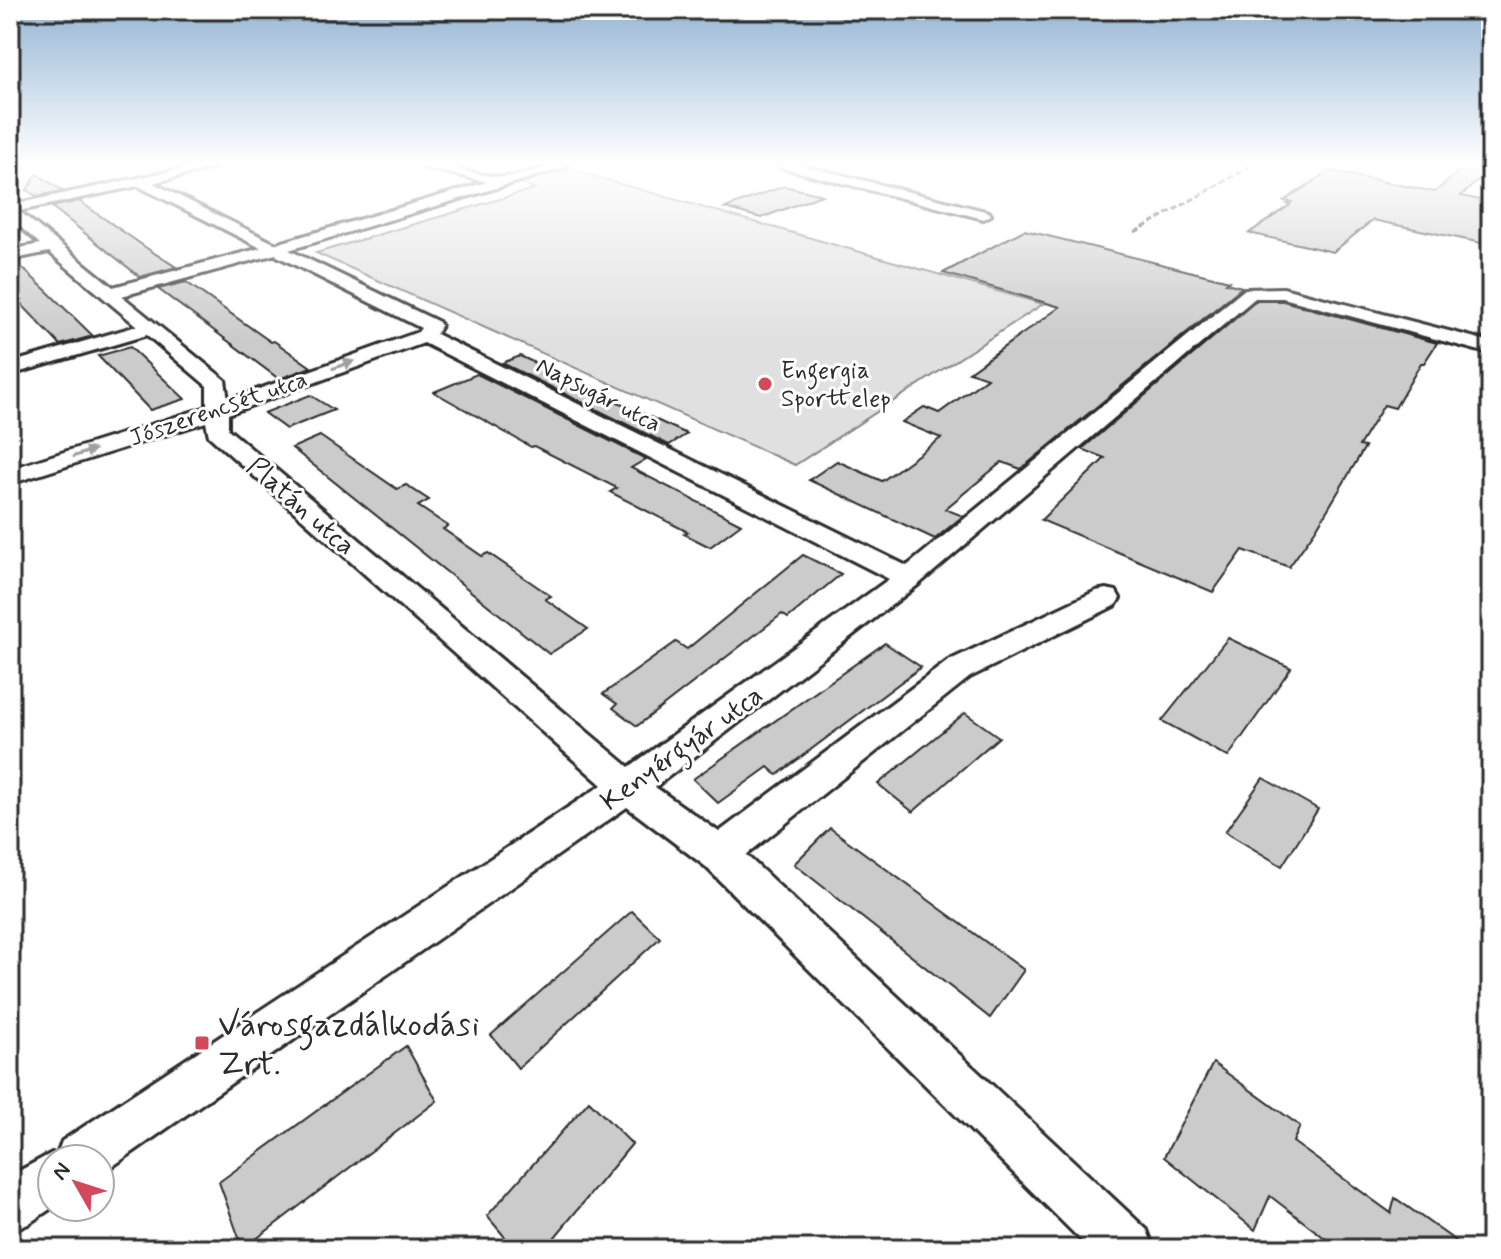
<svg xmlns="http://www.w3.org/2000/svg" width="1501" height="1259" viewBox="0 0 1501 1259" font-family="Mynerve,sans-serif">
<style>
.green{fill:#e0e0e0;stroke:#868686;stroke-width:2}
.building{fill:#cbcbcb;stroke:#2b2b2b;stroke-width:2}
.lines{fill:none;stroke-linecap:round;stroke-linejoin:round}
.minor-casing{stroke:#2b2b2b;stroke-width:6}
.minor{fill:#fff;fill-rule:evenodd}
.rail{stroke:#2b2b2b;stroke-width:3;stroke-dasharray:6 3;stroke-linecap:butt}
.oneway{fill:#a0a0a0}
.poi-dot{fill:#d1495b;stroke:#fff;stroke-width:3}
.labels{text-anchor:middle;stroke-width:6;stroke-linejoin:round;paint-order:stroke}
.far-poi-label{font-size:24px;fill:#2b2b2b;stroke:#fff;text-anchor:start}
.far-street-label{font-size:24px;fill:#2b2b2b;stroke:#fff}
.street-label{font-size:28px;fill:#2b2b2b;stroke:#fff}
.near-poi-label{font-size:34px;fill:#2b2b2b;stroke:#fff;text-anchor:start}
</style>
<rect width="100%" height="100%" fill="#fff"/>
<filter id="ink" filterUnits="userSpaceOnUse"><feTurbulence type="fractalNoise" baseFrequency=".0125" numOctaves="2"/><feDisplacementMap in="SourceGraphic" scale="16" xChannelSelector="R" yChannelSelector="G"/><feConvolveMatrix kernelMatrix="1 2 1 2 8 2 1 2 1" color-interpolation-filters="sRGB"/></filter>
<g filter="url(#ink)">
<polygon class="green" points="568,169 1043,304 795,465 316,253 534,189 519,182"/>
<g class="building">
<polygon points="1468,164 1491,164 1491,169 1461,196 1491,202 1491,245 1373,220 1333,252 1249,233 1290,205 1287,204 1291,202 1284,201 1329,171 1435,192"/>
<polygon points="37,174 63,191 36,196 27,190"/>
<polygon points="784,186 822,195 761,218 725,208"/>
<polygon points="79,201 148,249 176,267 140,277 52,207"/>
<polygon points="1024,230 1229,281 1226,283 1242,287 1021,469 1002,462 945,509 963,516 935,539 809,480 837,461 882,481 941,438 902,422 924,407 939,413 987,378 969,372 1060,307 943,273"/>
<polygon points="16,262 50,294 93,336 60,345 10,292 10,263"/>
<polygon points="186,282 271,342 274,341 311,367 279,379 158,289"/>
<polygon points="1256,301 1283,301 1437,343 1424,363 1421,363 1395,408 1384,405 1359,446 1365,447 1316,529 1289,567 1243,550 1213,592 1041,520 1105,458 1082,449"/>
<polygon points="130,347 185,399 150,410 98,356"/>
<polygon points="520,356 665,424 687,434 669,445 502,363"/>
<polygon points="477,374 646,459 631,468 741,524 710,547 684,534 688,532 610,492 617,488 534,446 531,447 434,392"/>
<polygon points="310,395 334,410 286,429 264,413"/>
<polygon points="320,436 397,489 406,485 429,500 418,506 448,526 443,529 482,556 488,553 551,596 545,599 588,629 549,654 292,448"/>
<polygon points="803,555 841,574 788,618 782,614 637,726 613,708 617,704 603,694 676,642 687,649"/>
<polygon points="1228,638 1291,668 1228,757 1162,721"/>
<polygon points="885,643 921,667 777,775 768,767 718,803 693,779"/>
<polygon points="965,713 999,737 913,812 878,784"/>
<polygon points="1263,778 1318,809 1282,866 1225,832"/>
<polygon points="830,828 1024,970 990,1018 794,864"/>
<polygon points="632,911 660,938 518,1068 491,1035"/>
<polygon points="406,1046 437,1101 243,1249 219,1182"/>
<polygon points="1213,1063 1300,1126 1293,1142 1391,1213 1395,1198 1467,1249 1339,1249 1270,1196 1255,1230 1164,1157"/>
<polygon points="589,1101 632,1144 545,1249 515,1249 487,1216"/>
</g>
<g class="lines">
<g class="minor-casing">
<g id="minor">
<path d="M204,164H227L153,183L276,244L487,182L423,167L422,164C449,164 475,176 502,177C520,178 544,164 568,164L567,167L289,250L439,322L441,326L436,334L907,566L1245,289L1283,288L1491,342V354L1283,298H1255L919,584L655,787L719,832L948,661L1096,591L1106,589L1116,591L1120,598L1116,605L970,677L746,855L1147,1230L1154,1249H1090L705,866L627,807L100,1175V1159H52L53,1207L28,1224L10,1232V1176L52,1153L57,1155L62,1141L602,785L209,436L206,422L10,484V469L207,407V386L147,335L10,375V363L137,326L49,252L10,260V250L40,244L10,218V205ZM138,186L261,248L113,287L19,211ZM276,254L277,256L421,328L418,332L228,400L225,380L122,296ZM424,343L889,579L629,767L228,429V414Z"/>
<polygon points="778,164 798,164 989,212 991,215 984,219 779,167"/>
</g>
</g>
<use href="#minor" class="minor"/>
<polyline class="rail" points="1135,232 1255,164"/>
</g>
<defs><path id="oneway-solid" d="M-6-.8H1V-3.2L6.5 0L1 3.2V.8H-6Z" transform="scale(2)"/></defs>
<g class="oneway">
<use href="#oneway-solid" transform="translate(343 365) rotate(-20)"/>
<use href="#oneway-solid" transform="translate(84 453) rotate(-18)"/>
</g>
</g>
<linearGradient id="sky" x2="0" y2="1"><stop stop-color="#94b5d4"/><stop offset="0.48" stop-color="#fff"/><stop offset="1" stop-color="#fff" stop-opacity="0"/></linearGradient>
<rect width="1501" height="340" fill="url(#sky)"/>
<g class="poi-dot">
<circle cx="765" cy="384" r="8"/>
<rect x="194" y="1035" width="16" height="16" rx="4"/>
</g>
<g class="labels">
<g class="far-poi-label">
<text x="781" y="378">Engergia<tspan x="781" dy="28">Sporttelep</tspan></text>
</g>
<g class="far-street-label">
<text transform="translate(599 394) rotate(27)" y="8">Napsugár utca</text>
<text transform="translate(218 408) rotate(-19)" y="8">Jószerencsét utca</text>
</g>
<g class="street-label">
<text transform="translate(302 505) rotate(41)" y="10">Platán utca</text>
<text transform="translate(681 747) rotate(-36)" y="10">Kenyérgyár utca</text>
</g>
<g class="near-poi-label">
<text x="218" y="1035">Városgazdálkodási<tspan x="218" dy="39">Zrt.</tspan></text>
</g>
</g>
<rect width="1501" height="1259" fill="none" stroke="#fff" stroke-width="40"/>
<rect x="20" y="20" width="1461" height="1219" fill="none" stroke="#2b2b2b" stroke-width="3" filter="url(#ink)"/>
<g transform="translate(76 1183) rotate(309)"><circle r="38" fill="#ffffff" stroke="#aaaaaa" stroke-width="2"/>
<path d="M0-6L14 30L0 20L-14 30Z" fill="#d1495b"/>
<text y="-12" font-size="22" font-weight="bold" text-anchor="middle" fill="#2b2b2b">N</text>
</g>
</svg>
